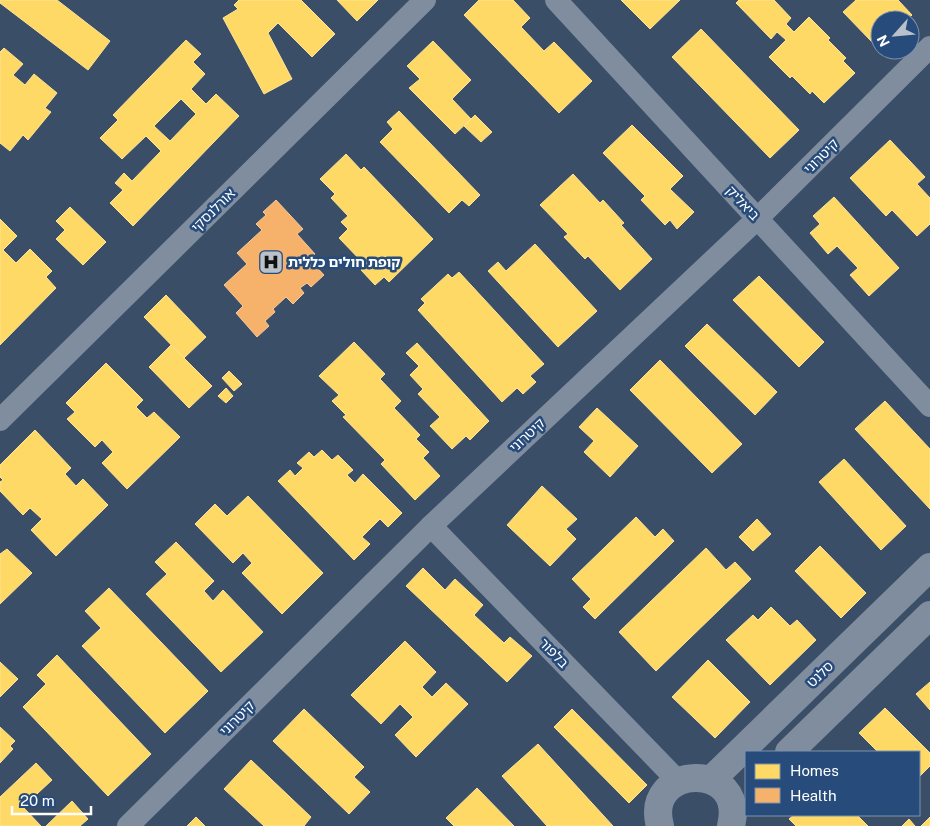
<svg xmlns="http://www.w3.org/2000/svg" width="930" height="826" viewBox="0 0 930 826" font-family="'Public Sans','Noto Sans Hebrew',sans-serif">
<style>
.homes{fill:#ffd966;stroke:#ffe494;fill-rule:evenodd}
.health{fill:#f6b26b;stroke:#f9c997}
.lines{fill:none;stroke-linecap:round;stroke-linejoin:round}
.minor{stroke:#7f8d9e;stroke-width:22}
.tertiary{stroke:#7f8d9e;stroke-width:28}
.labels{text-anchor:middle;stroke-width:5;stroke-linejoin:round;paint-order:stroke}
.street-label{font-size:14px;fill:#fff;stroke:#274b7a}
.poi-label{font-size:14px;font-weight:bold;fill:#fff;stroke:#274b7a;text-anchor:start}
</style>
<rect width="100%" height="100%" fill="#3a4e67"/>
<g class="homes">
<polygon points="0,0 57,0 110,41 88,70 0,3"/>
<polygon points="239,0 301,0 335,34 312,57 278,23 268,33 292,79 264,94 223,18 238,9 234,5"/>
<polygon points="337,0 378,0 357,21"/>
<polygon points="479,0 513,0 530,18 521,27 544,51 554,42 592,81 559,113 464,15"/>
<polygon points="621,0 680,0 650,29"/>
<polygon points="739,0 774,0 791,18 786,24 794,32 809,17 830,38 828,40 846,58 843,61 855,73 824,103 812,91 810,94 792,76 790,78 769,57 786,40 777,32 771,39 736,3"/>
<polygon points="856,0 898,0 912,15 907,20 880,20 880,36 872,42 843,12"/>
<polygon points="701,29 799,130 770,158 672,57"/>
<path d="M186,40L201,54L193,62L205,74L191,89L206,104L216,94L239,116L133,226L110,203L123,190L115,183L124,173L132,181L161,151L146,136L122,159L100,138L118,120L113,115ZM181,99L196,114L170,141L154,126Z"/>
<polygon points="433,41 471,80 452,99 471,119 455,134 409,88 420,79 407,66"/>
<polygon points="4,48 23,64 13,75 25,85 34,74 57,93 45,108 51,112 28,140 23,135 10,151 0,143 0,52"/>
<polygon points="399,111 480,195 469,206 462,200 449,213 380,142 393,129 387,122"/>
<polygon points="475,115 492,132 481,142 464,126"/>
<polygon points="632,125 683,176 670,189 694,212 677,229 670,220 665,225 641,200 645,196 603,153"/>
<polygon points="890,140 925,177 917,184 930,198 930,224 917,236 892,210 886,216 850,178"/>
<polygon points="346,154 361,170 364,167 433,239 389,282 384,277 375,285 361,270 366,266 339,238 348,229 341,222 348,216 331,198 335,194 320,179"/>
<polygon points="573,174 600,203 603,200 624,223 621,225 652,259 620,290 588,256 585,259 564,237 568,234 540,205"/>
<polygon points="834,197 899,268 869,296 850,275 858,268 837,246 828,254 810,233 820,224 813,216"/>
<polygon points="70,207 106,242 83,265 56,239 65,230 56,221"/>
<polygon points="0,219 17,236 3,250 16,263 30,249 52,271 46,277 56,288 0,345"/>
<polygon points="535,244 597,311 558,347 488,271 498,262 506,271"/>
<polygon points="459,272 544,364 530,376 536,382 523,394 517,388 502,402 418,310 425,303 421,299 448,274 452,278"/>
<polygon points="759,276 824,342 799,367 733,300"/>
<polygon points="166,295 206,337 184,358 144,317"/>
<polygon points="707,324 777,392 755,415 685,346"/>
<polygon points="354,342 385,374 380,379 401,401 394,408 420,435 416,439 429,452 423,458 440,476 415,500 381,464 385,460 343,417 346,415 332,401 339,395 319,376"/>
<polygon points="417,343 489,421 470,440 466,436 452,449 430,426 440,417 418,394 423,389 410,375 419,366 406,353"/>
<polygon points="171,345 212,386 189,408 149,367"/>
<polygon points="660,360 742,444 712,473 630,390"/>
<polygon points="106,363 143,400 136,407 147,418 154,412 180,437 127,489 102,463 113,452 102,440 95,447 67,419 75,412 66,403"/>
<polygon points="229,371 242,384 234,391 222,378"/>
<polygon points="226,388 233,396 226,403 218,396"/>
<polygon points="885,401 930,449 930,509 855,429"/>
<polygon points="597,408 638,446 610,477 584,452 594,441 579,427"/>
<polygon points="35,430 71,468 65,474 76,486 83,479 108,505 56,556 31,530 42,519 30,508 23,515 0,491 0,482 3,480 0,477 0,465"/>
<polygon points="322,450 332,460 338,455 353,470 347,475 355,483 363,474 402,513 388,527 380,519 362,537 370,544 354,560 278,481 290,470 295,476 303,468 297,463 309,452 314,457"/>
<polygon points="844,459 906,526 881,550 819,482"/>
<polygon points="542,486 577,519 566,529 576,539 550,566 507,525"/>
<polygon points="248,496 323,573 282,614 242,573 252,563 243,553 233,563 195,524 215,504 227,516"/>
<polygon points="636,517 655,537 663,529 674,541 595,619 583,607 591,599 572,579"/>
<polygon points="757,519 771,534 753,551 739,537"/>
<polygon points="176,542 214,581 204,591 213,601 223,590 263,632 221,672 146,594 167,574 155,562"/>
<polygon points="820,546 866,593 841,618 795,571"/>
<polygon points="706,548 726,570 735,562 751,579 656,671 619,632"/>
<polygon points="7,549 32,573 0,604 0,554"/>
<polygon points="423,568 445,590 455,579 483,605 474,615 504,643 510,637 532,656 507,682 406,586"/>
<polygon points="109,588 208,691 165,733 82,646 101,628 85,611"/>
<polygon points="771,607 790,626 797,620 816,640 770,685 726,640 753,615 758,620"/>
<polygon points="405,641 436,672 422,687 432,697 446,683 468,704 416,757 395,735 413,717 400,704 381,724 351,695"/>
<polygon points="57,655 151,754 108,796 23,707 46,684 37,675"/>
<polygon points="708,660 750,702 715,738 672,697"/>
<polygon points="0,662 18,679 0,697"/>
<polygon points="930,682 930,710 916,694"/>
<polygon points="885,708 930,753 930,766 919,777 919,752 878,752 859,733"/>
<polygon points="304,709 364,767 354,777 370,792 349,814 273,741"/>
<polygon points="572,709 647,785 629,803 554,727"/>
<polygon points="0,727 15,741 10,746 13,749 0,763"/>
<polygon points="538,744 613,826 547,826 502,776"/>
<polygon points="251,760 311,817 304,826 264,826 224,789"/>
<polygon points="36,763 52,780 23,807 41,826 0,826 0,797"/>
<polygon points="477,788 514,826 454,826 446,818"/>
<polygon points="72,801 88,819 80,826 46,826"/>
<polygon points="794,815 857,815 868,826 796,826 789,819"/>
<polygon points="196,817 205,826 187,826"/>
<polygon points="930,817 930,826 921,826"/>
<polygon points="909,819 915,826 902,826"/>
</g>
<polygon class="health" points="276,200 303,229 297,234 315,254 309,259 324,275 311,287 307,283 300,288 304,293 293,304 286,297 273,309 275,312 265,321 269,326 257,337 236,313 243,306 224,285 247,264 237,253 262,230 256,224 266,215 263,212"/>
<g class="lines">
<g class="minor">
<polyline points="556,0 930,406"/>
<polyline points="0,420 425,0"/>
<polyline points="431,526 678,781"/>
<polyline points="128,826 431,526 757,219 930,47"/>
</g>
<g class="tertiary">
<polyline points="789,752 930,615"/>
<polyline points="711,780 930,567"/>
<path d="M660,826C643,764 747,760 731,826"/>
</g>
</g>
<defs>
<g id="hospital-square" transform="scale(1.25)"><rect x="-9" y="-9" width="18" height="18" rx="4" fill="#bac1ca" stroke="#274b7a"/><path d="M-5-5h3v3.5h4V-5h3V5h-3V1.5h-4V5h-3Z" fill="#111"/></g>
</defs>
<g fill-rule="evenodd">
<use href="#hospital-square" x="271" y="262"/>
</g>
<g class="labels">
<g class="street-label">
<text transform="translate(821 156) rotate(-45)" y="5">קיטרוני</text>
<text transform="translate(743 203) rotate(47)" y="5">ביאליק</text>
<text transform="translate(213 210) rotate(-45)" y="5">אורלנסקי</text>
<text transform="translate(527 435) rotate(-43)" y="5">קיטרוני</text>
<text transform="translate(554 653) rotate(46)" y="5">בלפור</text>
<text transform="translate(820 674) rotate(-44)" y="5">סלנט</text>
<text transform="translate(237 718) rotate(-45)" y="5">קיטרוני</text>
</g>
<g class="poi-label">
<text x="288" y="267">קופת חולים כללית</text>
</g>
</g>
<rect x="745" y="751" width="175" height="65" fill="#274b7a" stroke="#7d93af"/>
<rect x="755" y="764" width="25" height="15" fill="#ffd966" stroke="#7d93af"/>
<text x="790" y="776" font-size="15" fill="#ffffff">Homes</text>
<rect x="755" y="788" width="25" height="15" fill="#f6b26b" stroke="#7d93af"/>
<text x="790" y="801" font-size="15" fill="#ffffff">Health</text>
<g transform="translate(895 35) rotate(243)"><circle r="24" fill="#274b7a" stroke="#7d93af"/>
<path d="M0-4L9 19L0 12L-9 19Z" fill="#bac1ca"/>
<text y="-8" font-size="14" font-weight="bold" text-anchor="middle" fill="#ffffff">N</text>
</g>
<path d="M12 806v8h79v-8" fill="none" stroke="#ffffff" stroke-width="2.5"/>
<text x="20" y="806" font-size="15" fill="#ffffff" stroke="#274b7a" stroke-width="4" paint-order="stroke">20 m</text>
</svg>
